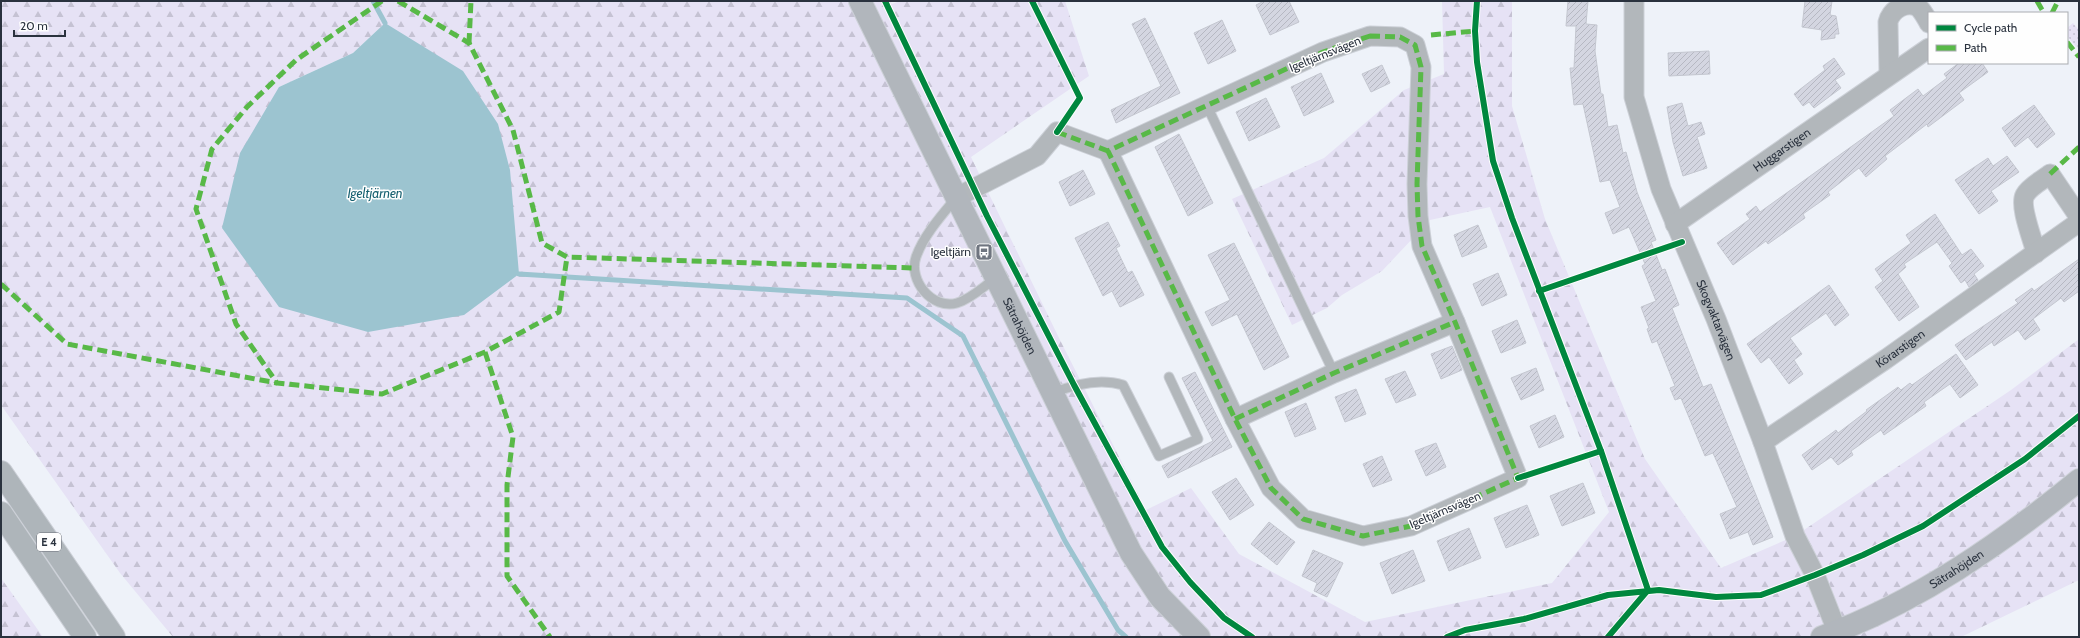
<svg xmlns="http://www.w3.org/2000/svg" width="2080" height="638" viewBox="0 0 2080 638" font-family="Cabin,sans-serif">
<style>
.forest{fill:url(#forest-firs);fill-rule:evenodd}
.park{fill:url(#park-dots)}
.water{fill:#9cc4d0}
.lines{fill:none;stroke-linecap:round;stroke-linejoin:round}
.stream{stroke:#9cc4d0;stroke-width:5}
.building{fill:url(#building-hatch);stroke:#c4c7d0}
.lane-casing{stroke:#ccd0d7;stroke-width:11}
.street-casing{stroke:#ccd0d7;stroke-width:21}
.secondary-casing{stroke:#ccd0d7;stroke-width:24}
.highway-casing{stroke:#ccd0d7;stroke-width:24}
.lane{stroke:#b2b7bb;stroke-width:9}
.street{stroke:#b2b7bb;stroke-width:19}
.secondary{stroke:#b1b6bc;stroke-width:22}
.highway{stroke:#aeb5ba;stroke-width:22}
.quiet{stroke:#58b947;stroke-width:5;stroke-dasharray:10 5;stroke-linecap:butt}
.cycleway-casing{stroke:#fefefe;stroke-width:8}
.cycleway{stroke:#00873e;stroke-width:6}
.labels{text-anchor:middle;stroke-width:3;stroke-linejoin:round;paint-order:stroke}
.shield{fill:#fefefe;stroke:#6a6f78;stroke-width:1}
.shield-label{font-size:11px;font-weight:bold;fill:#2a323e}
.street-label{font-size:12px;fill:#2a323e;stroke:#fefefe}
.poi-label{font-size:12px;fill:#2a323e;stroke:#fefefe;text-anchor:end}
.water-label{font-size:13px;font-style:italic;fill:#176070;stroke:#fefefe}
</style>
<defs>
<pattern id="forest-firs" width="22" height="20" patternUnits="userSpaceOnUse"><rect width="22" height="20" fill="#e6e2f5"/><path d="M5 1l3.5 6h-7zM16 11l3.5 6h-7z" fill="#c5c2d3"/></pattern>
<pattern id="park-dots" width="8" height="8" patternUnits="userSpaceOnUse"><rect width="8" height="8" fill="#e6e2f5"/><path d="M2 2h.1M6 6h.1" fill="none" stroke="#c5c2d3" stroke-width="1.8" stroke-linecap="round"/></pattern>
<pattern id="building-hatch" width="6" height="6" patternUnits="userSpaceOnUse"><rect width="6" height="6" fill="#d4d6e1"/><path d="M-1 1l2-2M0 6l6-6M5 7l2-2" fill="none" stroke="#b6b8c2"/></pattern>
</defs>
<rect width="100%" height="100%" fill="#eef2f9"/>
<g class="forest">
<path d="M1,1H890L892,4L900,1H1065L1089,76L971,157L1060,340L1146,510L1191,488L1239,554L1365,622L1552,583L1609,512L1490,207L1430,220L1382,271L1342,295L1327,308L1292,325L1232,199L1324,158L1404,90L1444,74L1442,1H1512V106L1545,219L1645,459L1721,568L1795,536L2011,390L2079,339V580L1961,637H173L120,573L1,405ZM385,23L279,307V87L353,53Z"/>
<polygon points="1,578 43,637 1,637"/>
</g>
<polygon class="park" points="2073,23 2079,30 2079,50 2067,36 2067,28"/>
<polygon class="water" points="385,23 463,71 498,124 510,170 519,274 464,315 368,332 279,307 222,228 240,153 279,87 353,53"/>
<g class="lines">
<g class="stream">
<polyline points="373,1 385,23"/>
<polyline points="519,274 907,298 963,336 1065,541 1118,630 1126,637"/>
</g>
</g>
<g class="building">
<polygon points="1264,1 1289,1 1299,22 1270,35 1256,5"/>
<polygon points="1568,1 1588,1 1586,24 1597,25 1595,51 1601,94 1603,94 1608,127 1617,125 1623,153 1626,152 1637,192 1656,240 1651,242 1662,270 1665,269 1679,305 1672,308 1703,387 1711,384 1773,537 1753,545 1748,532 1730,539 1720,514 1737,507 1713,453 1705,456 1681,398 1675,400 1670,388 1675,386 1657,341 1652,343 1647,329 1649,328 1641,307 1656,301 1642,266 1645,264 1629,227 1613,234 1605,213 1620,207 1610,180 1600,182 1583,104 1574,105 1570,68 1574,68 1576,26 1566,26"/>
<polygon points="1805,1 1832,1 1830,15 1836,16 1839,34 1835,34 1835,38 1821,40 1822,30 1802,27"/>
<polygon points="1145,18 1180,93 1116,123 1111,110 1161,86 1132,24"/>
<polygon points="1222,20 1236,51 1208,64 1194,33"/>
<polygon points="1709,51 1710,74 1669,76 1668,53"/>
<polygon points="1834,58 1845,74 1835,80 1841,88 1814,108 1809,102 1803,106 1794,94 1825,70 1823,66"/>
<polygon points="1959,63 1982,63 1988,72 1959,93 1964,100 1928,127 1927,124 1885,156 1887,159 1866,177 1859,168 1828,192 1830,195 1803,214 1805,218 1768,244 1766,241 1733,265 1717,243 1750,219 1746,214 1756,206 1760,212 1894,116 1890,110 1918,89 1923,96 1947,78 1944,74"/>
<polygon points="1382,65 1390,83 1371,92 1362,74"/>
<polygon points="1321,73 1334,102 1304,116 1291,87"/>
<polygon points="1266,98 1280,127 1249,141 1236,112"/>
<polygon points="1682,103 1688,126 1701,122 1705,134 1697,137 1707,168 1683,176 1673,142 1667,107"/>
<polygon points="2034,105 2055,134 2037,148 2028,137 2015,147 2002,128"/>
<polygon points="1179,134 1213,203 1188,216 1155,147"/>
<polygon points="2007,156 2019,172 1991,191 1998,201 1979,214 1955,180 1988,158 1993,166"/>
<polygon points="1083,170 1095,194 1070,206 1059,182"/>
<polygon points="1935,214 1962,255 1971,249 1984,266 1974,274 1978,280 1969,287 1965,280 1961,283 1949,266 1952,263 1937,242 1904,264 1906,267 1898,274 1919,307 1899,321 1875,287 1883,281 1875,269 1911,243 1906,235"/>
<polygon points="1108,222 1120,246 1116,248 1128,273 1132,271 1144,295 1120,307 1112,291 1103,296 1075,238"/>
<polygon points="1478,225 1487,247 1462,257 1454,235"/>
<polygon points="1234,243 1289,357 1264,370 1237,314 1212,326 1205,312 1230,300 1208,255"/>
<polygon points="2079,259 2079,291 2064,302 2061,298 2033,319 2040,330 2025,340 2018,330 1994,346 1992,342 1966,360 1955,345 2018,303 2015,300 2032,288 2034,291"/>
<polygon points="1498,273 1507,295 1482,306 1473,284"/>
<polygon points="1829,285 1849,315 1835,326 1826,313 1790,338 1802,354 1794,360 1803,374 1789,384 1769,357 1761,363 1747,344"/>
<polygon points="1517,320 1526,343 1501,353 1492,331"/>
<polygon points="1452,346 1462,370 1441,379 1431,354"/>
<polygon points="1956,354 1978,385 1960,398 1950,384 1924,402 1926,406 1884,435 1881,430 1851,451 1853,455 1838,465 1831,457 1812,470 1802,455 1836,430 1838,433 1867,411 1866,410 1898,387 1901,390 1910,383 1912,385"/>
<polygon points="1536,368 1544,390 1521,400 1511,378"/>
<polygon points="1405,371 1416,395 1396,403 1385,379"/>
<polygon points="1195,372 1232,447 1168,478 1162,466 1213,441 1182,378"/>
<polygon points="1356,389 1366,414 1345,422 1335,397"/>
<polygon points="1306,403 1316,429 1295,437 1285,412"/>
<polygon points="1555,415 1564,437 1539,448 1530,426"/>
<polygon points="1436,443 1446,467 1426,476 1415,451"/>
<polygon points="1382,456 1392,480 1373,487 1363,464"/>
<polygon points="1236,478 1254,505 1230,520 1212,492"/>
<polygon points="1583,483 1595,513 1562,526 1550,496"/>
<polygon points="1527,505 1539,535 1506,548 1494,518"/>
<polygon points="1269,522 1295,542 1277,565 1251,544"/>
<polygon points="1469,528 1481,558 1449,571 1437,541"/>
<polygon points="1313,550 1343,563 1327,597 1314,591 1317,583 1302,576"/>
<polygon points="1413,550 1425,581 1392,594 1380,563"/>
</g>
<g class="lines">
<g class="lane-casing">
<g id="lane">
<polyline points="1207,106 1334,373"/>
<path d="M956,198C941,216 924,235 916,257C908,280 932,310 957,303C971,299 984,286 996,278"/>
<path d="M1053,393C1075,384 1100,378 1123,385L1159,456L1198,439L1169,377"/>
</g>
</g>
<g class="street-casing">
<g id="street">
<path id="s1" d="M1634,1V97L1661,189L1716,319L1763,442L1795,536L1815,575L1837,631"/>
<polygon points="1370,36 1400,37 1415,45 1421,67 1417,184 1418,216 1422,246 1455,322 1518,478 1411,526 1363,536 1303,519 1271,488 1235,419 1108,151 1323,52"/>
<path d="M1889,74L1888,22C1891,10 1906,0 1918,7C1923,11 1926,18 1929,23"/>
<polyline points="957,197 1037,156 1057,132 1108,151"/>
<path id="s2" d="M1675,224L1929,48"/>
<path d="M2036,253C2033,240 2019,206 2025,195C2030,186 2043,180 2050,174L2079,217"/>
<polyline points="1235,419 1334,373 1455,322"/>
<path id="s3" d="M1763,442L1886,359L2079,222"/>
</g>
</g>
<g class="secondary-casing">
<g id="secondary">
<path id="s4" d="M860,1L1131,553L1160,597L1199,637"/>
<path id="s5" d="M1822,637C1916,603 2002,543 2079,480"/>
</g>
</g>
<g class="highway-casing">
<g id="highway">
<polyline points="1,472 114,637"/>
<polyline points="1,513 85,637"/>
</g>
</g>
<use href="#lane" class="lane"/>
<use href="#street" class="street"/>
<use href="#secondary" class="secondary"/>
<use href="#highway" class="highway"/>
<g class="quiet">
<polyline points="382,1 296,60 247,107 212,149 196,209 236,324 277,383 382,394 485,352 559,312 567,257"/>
<polyline points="398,1 469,43 513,130 542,243 567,257 914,268"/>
<polyline points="2037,1 2044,13"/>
<polyline points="2052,13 2058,1"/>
<polyline points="1431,35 1475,31"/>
<polygon points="1370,36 1400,37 1415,45 1421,67 1417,184 1418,216 1422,246 1455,322 1518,478 1411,526 1363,536 1303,519 1271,488 1235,419 1108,151 1323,52"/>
<polyline points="2067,42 2079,57"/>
<polyline points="469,43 471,1"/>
<polyline points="1057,132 1108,151"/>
<polyline points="2050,174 2079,147"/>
<polyline points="1,284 67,344 277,383"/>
<polyline points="485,352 513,437 507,485 507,576 550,637"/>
<polyline points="1235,419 1334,373 1455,322"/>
</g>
<g class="cycleway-casing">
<g id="cycleway">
<polyline points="885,1 987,216 1074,385 1162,547 1190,582 1224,618 1252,637"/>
<polyline points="1032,1 1080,98 1057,132"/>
<polyline points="1477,1 1475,31 1477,62 1493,161 1512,218 1601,451 1648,590 1608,637"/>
<polyline points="1539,291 1682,242"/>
<polyline points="1518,478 1601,451"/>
<polyline points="1447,637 1465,630 1524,619 1608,595 1659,590 1716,597 1761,595 1815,575 1863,555 1923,526 2025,459 2079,416"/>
</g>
</g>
<use href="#cycleway" class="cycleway"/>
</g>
<defs>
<g id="bus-square" transform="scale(0.9)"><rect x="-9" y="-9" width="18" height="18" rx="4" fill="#6f757f" stroke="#fefefe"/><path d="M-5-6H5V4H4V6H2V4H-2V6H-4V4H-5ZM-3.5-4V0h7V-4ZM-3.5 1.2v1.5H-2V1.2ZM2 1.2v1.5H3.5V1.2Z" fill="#fff"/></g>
</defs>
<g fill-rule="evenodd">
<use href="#bus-square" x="984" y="252"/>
</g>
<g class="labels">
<rect class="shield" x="37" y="533" width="24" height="18" rx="3"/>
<g class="shield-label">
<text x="49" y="546">E 4</text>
</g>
<g class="street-label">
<text transform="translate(1325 54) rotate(-22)" y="4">Igeltjärnsvägen</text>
<text dy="4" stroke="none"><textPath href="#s2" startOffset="130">Huggarstigen</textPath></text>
<text dy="4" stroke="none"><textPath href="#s1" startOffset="334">Skogvaktarvägen</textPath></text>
<text dy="4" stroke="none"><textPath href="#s4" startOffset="362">Sätrahöjden</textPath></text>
<text dy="4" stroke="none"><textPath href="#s3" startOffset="166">Körarstigen</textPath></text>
<text transform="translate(1445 510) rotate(-23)" y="4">Igeltjärnsvägen</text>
<text dy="4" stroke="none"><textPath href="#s5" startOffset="151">Sätrahöjden</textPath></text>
</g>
<g class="poi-label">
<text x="971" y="256">Igeltjärn</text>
</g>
<g class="water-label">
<text x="375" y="198">Igeltjärnen</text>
</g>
</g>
<rect width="2080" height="638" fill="none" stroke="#2a323e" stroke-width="4"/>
<rect x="1928" y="12" width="140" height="52" fill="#fefefe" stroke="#a9acb1"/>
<rect x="1936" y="25" width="20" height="6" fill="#00873e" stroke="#a9acb1"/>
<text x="1964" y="32" font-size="12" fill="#2a323e">Cycle path</text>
<rect x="1936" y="45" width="20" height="6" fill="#58b947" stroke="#a9acb1"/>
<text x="1964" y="52" font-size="12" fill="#2a323e">Path</text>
<path d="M14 30v6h51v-6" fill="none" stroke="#2a323e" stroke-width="2"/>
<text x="20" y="30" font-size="12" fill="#2a323e" stroke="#fefefe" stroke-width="3" paint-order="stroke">20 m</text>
</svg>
